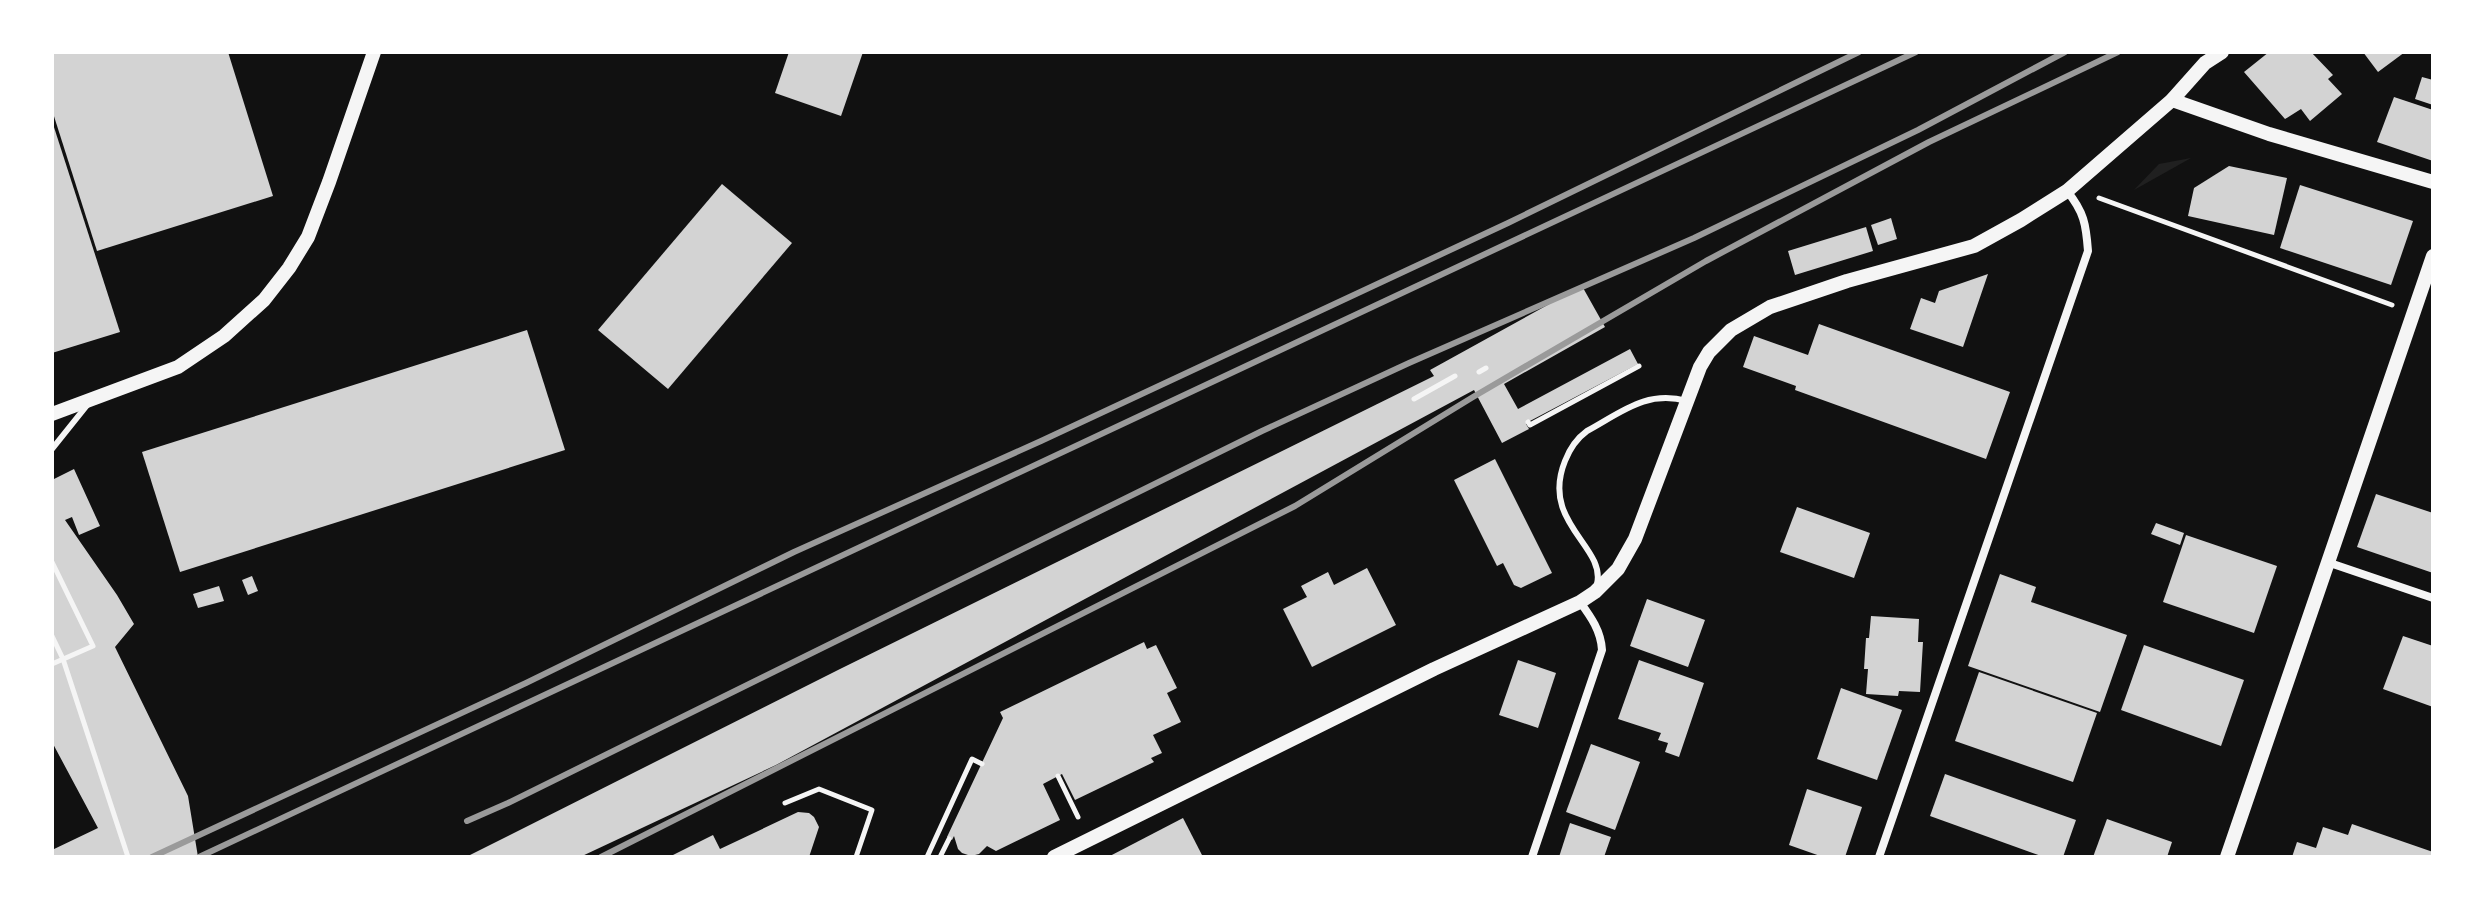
<svg xmlns="http://www.w3.org/2000/svg" width="2485" height="909" viewBox="0 0 2485 909" font-family="'PT Sans Narrow',sans-serif">
<style>
.green{fill:#202020}
.building{fill:#d3d3d3}
.lines{fill:none;stroke-linecap:round;stroke-linejoin:round}
.path{stroke:#f5f5f5;stroke-width:5}
.service{stroke:#f5f5f5;stroke-width:6}
.minor{stroke:#f5f5f5;stroke-width:8}
.tertiary{stroke:#f5f5f5;stroke-width:14}
.rail{stroke:#9a9a9a;stroke-width:6}
</style>
<rect width="100%" height="100%" fill="#111"/>
<polygon class="green" points="2191,158 2134,190 2159,164"/>
<g class="building">
<polygon points="52,52 228,52 273,196 97,251 52,110"/>
<polygon points="789,52 863,52 841,116 775,93"/>
<polygon points="2269,52 2311,52 2333,75 2328,79 2342,94 2310,121 2301,109 2285,119 2244,72"/>
<polygon points="2363,52 2405,52 2378,72"/>
<polygon points="2422,77 2433,80 2433,105 2415,99"/>
<polygon points="2394,97 2433,110 2433,161 2377,142"/>
<polygon points="52,121 120,332 52,353"/>
<polygon points="2229,166 2287,178 2274,235 2188,216 2194,188"/>
<polygon points="722,184 792,243 668,389 598,330"/>
<polygon points="2300,185 2413,221 2391,285 2280,248"/>
<polygon points="1891,218 1897,239 1878,245 1871,225"/>
<polygon points="1866,227 1873,251 1795,275 1788,251"/>
<polygon points="1988,274 1963,347 1910,329 1921,298 1935,303 1939,291"/>
<polygon points="1582,286 1605,327 1504,384 1518,409 1630,349 1638,364 1528,422 1526,424 1529,429 1502,443 1474,390 776,765 580,857 466,857 840,669 1434,376 1430,370"/>
<polygon points="1819,324 2010,392 1986,459 1795,390 1796,386 1743,367 1754,336 1808,355"/>
<polygon points="527,330 565,450 180,572 142,452"/>
<polygon points="1495,459 1552,573 1521,588 1514,585 1503,563 1497,566 1454,480"/>
<polygon points="74,469 100,526 79,535 72,517 65,520 117,595 134,624 115,647 188,796 198,857 52,857 52,850 98,828 52,742 52,480"/>
<polygon points="2376,494 2433,513 2433,573 2357,547"/>
<polygon points="1797,507 1870,533 1854,578 1780,552"/>
<polygon points="2156,523 2184,533 2180,545 2151,534"/>
<polygon points="2186,535 2277,566 2254,633 2163,602"/>
<polygon points="1367,568 1396,625 1312,667 1283,609 1307,597 1301,586 1328,572 1334,585"/>
<polygon points="2000,574 2036,587 2031,602 2127,635 2100,712 1968,666"/>
<polygon points="252,576 258,591 248,595 242,580"/>
<polygon points="219,586 224,601 198,608 193,594"/>
<polygon points="1647,599 1705,620 1688,667 1630,646"/>
<polygon points="1871,616 1919,619 1918,642 1923,642 1920,692 1899,691 1898,696 1866,694 1868,669 1864,669 1866,638 1869,638"/>
<polygon points="2403,636 2433,646 2433,707 2383,689"/>
<polygon points="1144,642 1147,649 1156,645 1177,688 1167,693 1181,722 1153,735 1162,753 1151,758 1154,762 1075,800 1062,774 1043,784 1060,820 996,851 987,846 979,854 971,856 962,853 958,849 954,836 952,840 947,837 1003,718 1000,712"/>
<polygon points="2144,645 2244,680 2221,746 2121,710"/>
<polygon points="1518,660 1556,673 1538,728 1499,715"/>
<polygon points="1639,660 1704,683 1679,757 1665,752 1668,743 1658,740 1661,733 1618,719"/>
<polygon points="1979,672 2097,713 2073,782 1955,741"/>
<polygon points="1841,688 1902,710 1877,780 1817,759"/>
<polygon points="1591,744 1640,762 1615,830 1566,812"/>
<polygon points="1945,774 2076,820 2063,857 2044,857 1930,816"/>
<polygon points="1807,789 1862,807 1845,857 1823,857 1789,845"/>
<polygon points="798,812 809,813 814,817 819,827 809,857 669,857 713,835 720,849"/>
<polygon points="1183,818 1203,857 1108,857"/>
<polygon points="2107,819 2172,842 2167,857 2093,857"/>
<polygon points="1570,823 1611,837 1604,857 1559,857"/>
<polygon points="2352,824 2433,852 2433,857 2292,857 2297,842 2316,848 2323,827 2348,835"/>
</g>
<g class="lines">
<g class="path">
<polyline points="2099,198 2392,305"/>
<polyline points="1479,372 1486,368"/>
<polyline points="1414,399 1455,376"/>
<polyline points="1528,422 1530,425 1639,366"/>
<polyline points="52,562 93,646 52,664"/>
<polyline points="52,636 63,659 128,857"/>
<polyline points="1058,776 1078,817"/>
<polyline points="785,803 819,789 872,810 856,857"/>
<polyline points="927,857 972,759 982,764"/>
<polyline points="940,857 949,839"/>
</g>
<g class="service">
<polyline points="52,449 88,404"/>
<path d="M1597,584C1606,546 1540,523 1565,461C1570,448 1576,439 1587,431C1622,412 1646,390 1687,401"/>
</g>
<g class="minor">
<polyline points="2327,562 2433,598"/>
<path d="M1532,857L1602,650C1601,631 1591,617 1580,602"/>
<path d="M1879,857L2088,251C2086,224 2084,212 2067,191"/>
</g>
<g class="tertiary">
<polyline points="2172,100 2269,134 2433,182"/>
<polyline points="52,414 178,367 224,336 264,300 289,268 308,237 329,182 374,52"/>
<polyline points="1054,857 1434,669 1580,602 1595,592 1618,569 1635,539 1700,367 1709,352 1731,330 1770,307 1847,281 1974,246 2021,220 2067,191 2172,100 2205,63 2222,52"/>
<polyline points="2227,857 2433,256"/>
</g>
<g class="rail">
<polyline points="467,821 508,803 1262,431 1409,363 1694,238 1918,130 2065,52"/>
<polyline points="152,857 526,683 794,552 1041,441 1508,223 1859,52"/>
<polyline points="199,857 1916,52"/>
<polyline points="601,857 1295,506 1473,397 1706,261 1929,142 2118,52"/>
</g>
</g>
<rect width="2485" height="909" fill="none" stroke="#ffffff" stroke-width="108"/>
</svg>
